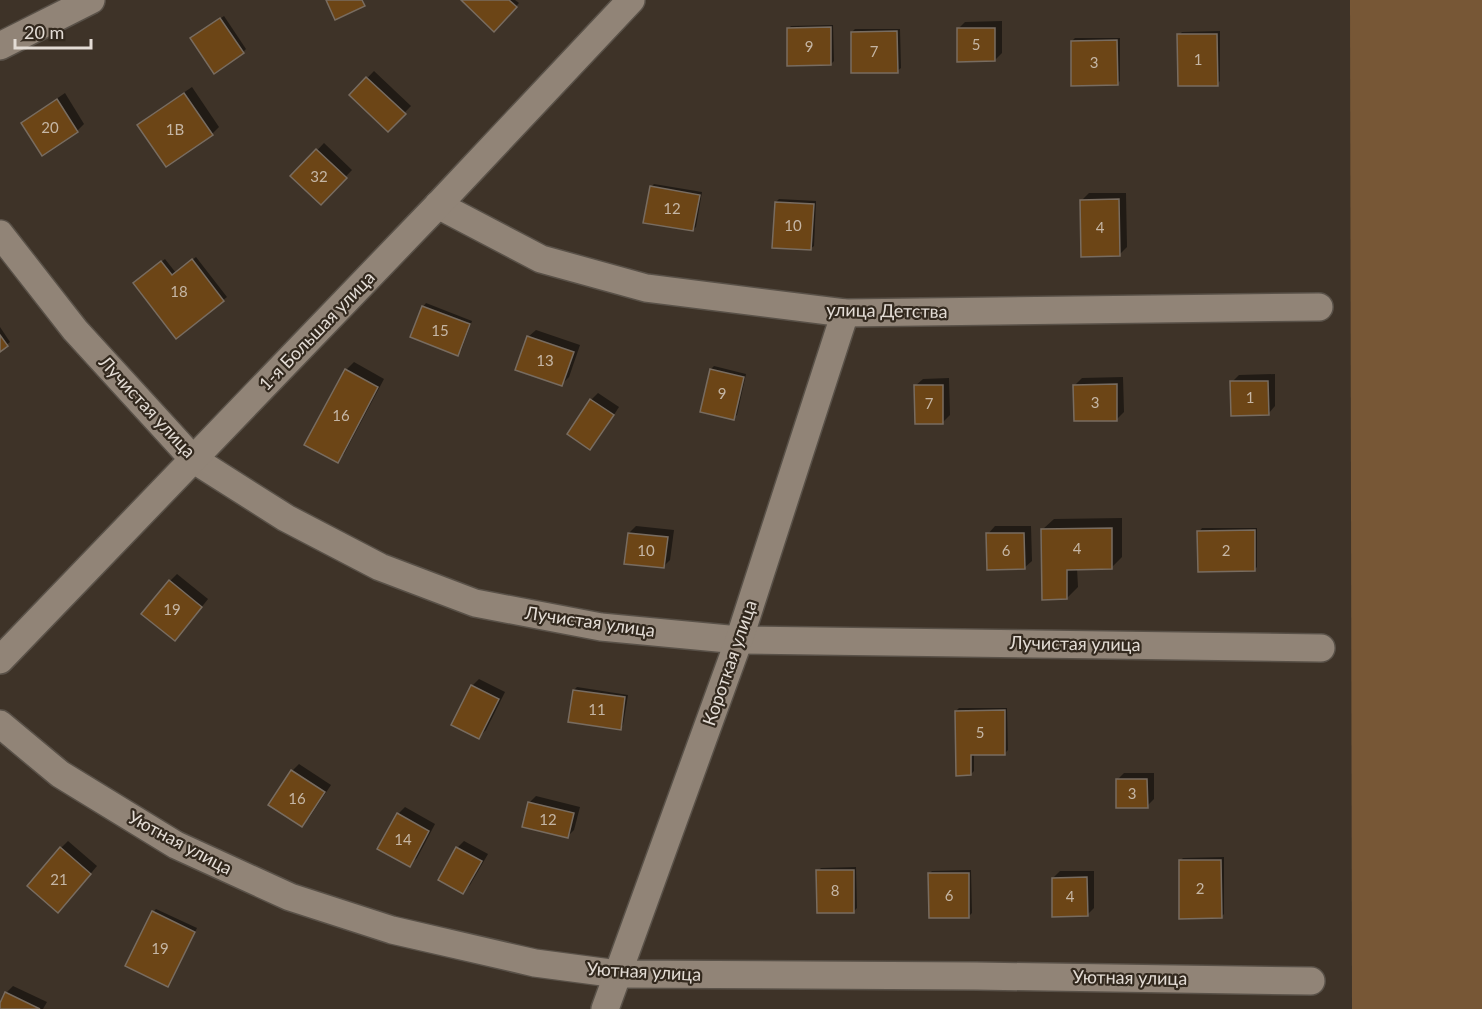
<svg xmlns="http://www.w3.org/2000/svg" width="1482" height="1009" viewBox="0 0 1482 1009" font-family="Lato,sans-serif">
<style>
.green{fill:#775736}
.shadow{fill:#0007}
.building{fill:#6c4516;stroke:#786c60;stroke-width:1.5}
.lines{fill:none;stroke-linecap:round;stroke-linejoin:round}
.street-casing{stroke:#595148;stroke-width:30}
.street{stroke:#918477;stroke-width:27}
.labels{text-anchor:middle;stroke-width:4.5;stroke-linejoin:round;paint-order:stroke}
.number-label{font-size:15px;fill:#c5b6a5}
.street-label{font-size:18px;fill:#e3dcd5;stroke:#33291e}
</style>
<rect width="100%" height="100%" fill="#3e3328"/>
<polygon class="green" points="1350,0 1482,0 1482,1009 1352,1009"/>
<g class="shadow">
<polygon points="463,0 515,0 519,3 494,30"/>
<polygon points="224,16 246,49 243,52 195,36"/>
<polygon points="1002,21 1002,53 995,60 958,29 965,22"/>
<polygon points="833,25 834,61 831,64 788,29 791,26"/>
<polygon points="855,29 900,29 901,68 897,71 852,32"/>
<polygon points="1220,31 1220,81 1217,84 1179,35 1182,32"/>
<polygon points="1075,38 1120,38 1120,81 1117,84 1072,41"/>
<polygon points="374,71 411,106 388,130 351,95"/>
<polygon points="192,87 219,127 212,134 139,125 146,118"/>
<polygon points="65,93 84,124 77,131 42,154 23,124 30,117"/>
<polygon points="324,143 352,170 321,203 293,176"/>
<polygon points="654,184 702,192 696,227 693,230 651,187"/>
<polygon points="1089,193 1126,193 1127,247 1119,255 1082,200"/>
<polygon points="779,199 816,201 814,246 810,249 776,202"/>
<polygon points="196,257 227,297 176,336 138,280 165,259 176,273"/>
<polygon points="426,303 472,321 461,351 457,354 423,307"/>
<polygon points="0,327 10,342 0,350"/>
<polygon points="536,330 580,345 569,377 562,384 528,337"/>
<polygon points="354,362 384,379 344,454 337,461 306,444 347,369"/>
<polygon points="714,366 746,374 737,415 733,418 711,369"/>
<polygon points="1275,374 1275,406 1268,414 1232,382 1239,375"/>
<polygon points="1123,377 1124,412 1117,419 1075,385 1082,378"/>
<polygon points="949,378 950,415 943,422 915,386 923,379"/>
<polygon points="598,393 619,407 597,441 590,448 591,400"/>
<polygon points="1122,518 1122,557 1111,568 1077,568 1078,587 1067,598 1043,529 1054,519"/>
<polygon points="636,526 674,530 670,560 663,567 629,533"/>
<polygon points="995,526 1031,526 1032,561 1024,568 988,534"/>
<polygon points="1202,528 1257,528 1257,567 1254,570 1199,532"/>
<polygon points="177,574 208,599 182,632 170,581"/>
<polygon points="479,679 505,692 486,730 479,737 472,686"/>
<polygon points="577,687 628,695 623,725 620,728 574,690"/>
<polygon points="959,708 1007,708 1008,750 1005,753 974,754 974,771 971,774 956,711"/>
<polygon points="299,764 331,785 309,818 302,825 292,771"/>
<polygon points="1124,773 1154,773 1154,799 1147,806 1117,780"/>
<polygon points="536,796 580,807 574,830 567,837 529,803"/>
<polygon points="405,807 435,824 417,858 410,865 398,814"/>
<polygon points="68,841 97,866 65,904 61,848"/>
<polygon points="464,841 488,854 470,885 463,892 457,848"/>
<polygon points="1224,857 1224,914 1221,917 1180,861 1183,858"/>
<polygon points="856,867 857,908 854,911 818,871 821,868"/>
<polygon points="971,870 972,913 969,916 929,874 932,871"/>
<polygon points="1060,871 1094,871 1094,908 1087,915 1053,878"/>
<polygon points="156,909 197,928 171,982 168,985 153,912"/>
<polygon points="13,986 47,1002 43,1009 0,1009 6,993"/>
</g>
<g class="building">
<polygon points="326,0 362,0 365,6 335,20"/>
<polygon points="461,0 509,0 517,7 494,32"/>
<polygon points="220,18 244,53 214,74 190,38"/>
<polygon points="831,27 831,65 787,66 787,28"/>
<polygon points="957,28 995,28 995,61 957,62"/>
<polygon points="897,31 898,73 851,73 851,32"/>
<polygon points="1177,34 1217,34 1218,86 1178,86"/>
<polygon points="1117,40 1118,85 1071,86 1071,41"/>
<polygon points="366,77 406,114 388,132 349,95"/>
<polygon points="184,93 213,135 166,167 137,125"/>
<polygon points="57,99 78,132 42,156 21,123"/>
<polygon points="316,149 347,178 321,205 290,176"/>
<polygon points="650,186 700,195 693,231 643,223"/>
<polygon points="1119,199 1120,256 1081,257 1080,200"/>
<polygon points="775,202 814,204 811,250 772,248"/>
<polygon points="192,259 224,301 176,339 133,283 161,261 172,275"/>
<polygon points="422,306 470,324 458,356 410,337"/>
<polygon points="0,335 8,346 0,352"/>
<polygon points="527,336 574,352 562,386 515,370"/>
<polygon points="345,369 378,387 338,463 304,445"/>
<polygon points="710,369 744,377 734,420 700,412"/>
<polygon points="1230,381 1268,381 1269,415 1231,416"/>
<polygon points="1117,384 1117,421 1074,421 1073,385"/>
<polygon points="914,385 943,385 943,424 915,424"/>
<polygon points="590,399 614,415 590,450 567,434"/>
<polygon points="1112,528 1112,569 1067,570 1067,599 1042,600 1041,529"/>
<polygon points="1255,530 1255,571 1198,572 1197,531"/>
<polygon points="628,533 668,537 664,568 624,564"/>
<polygon points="986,533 1024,533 1025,569 987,570"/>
<polygon points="169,580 202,607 175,641 141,614"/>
<polygon points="471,685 499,699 479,739 451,725"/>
<polygon points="573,690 625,697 621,730 568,722"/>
<polygon points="1005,710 1005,755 971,755 971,775 956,776 955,711"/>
<polygon points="291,770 325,792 302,827 268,805"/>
<polygon points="1116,779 1147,779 1148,808 1116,808"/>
<polygon points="528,802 574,813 568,838 522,827"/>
<polygon points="397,813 429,831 410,867 377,849"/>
<polygon points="60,847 91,874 58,913 27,886"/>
<polygon points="456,847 482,861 463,894 438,880"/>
<polygon points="1179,860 1221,860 1222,918 1179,919"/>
<polygon points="816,870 854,870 854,913 817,913"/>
<polygon points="928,873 969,873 969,918 929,918"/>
<polygon points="1087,877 1088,916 1052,917 1052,878"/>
<polygon points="152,911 195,932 168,987 125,966"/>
<polygon points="5,992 40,1009 0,1009 0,1003"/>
</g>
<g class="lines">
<g class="street-casing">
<g id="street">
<polyline points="0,46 91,0"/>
<polyline points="438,205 541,259 646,288 845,313 1319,307"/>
<polyline points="0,234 75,330 193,459 286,518 380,567 475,603 601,627 739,640 1321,648"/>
<polyline points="0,660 438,205 631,0"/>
<polyline points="0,724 60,774 176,845 290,897 392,930 535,963 618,974 976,976 1311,981"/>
<polyline points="605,1009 739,640 845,313"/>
</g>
</g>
<use href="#street" class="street"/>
</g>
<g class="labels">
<g class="number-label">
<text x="976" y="50">5</text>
<text x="809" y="52">9</text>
<text x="874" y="57">7</text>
<text x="1198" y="65">1</text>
<text x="1094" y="68">3</text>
<text x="50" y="133">20</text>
<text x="175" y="135">1В</text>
<text x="319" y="182">32</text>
<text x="672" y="214">12</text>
<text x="793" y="231">10</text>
<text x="1100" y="233">4</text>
<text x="179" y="297">18</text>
<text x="440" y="336">15</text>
<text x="545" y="366">13</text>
<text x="722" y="399">9</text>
<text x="1250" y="403">1</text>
<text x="1095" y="408">3</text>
<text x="929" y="409">7</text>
<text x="341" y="421">16</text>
<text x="1077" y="554">4</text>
<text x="646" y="556">10</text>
<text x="1006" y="556">6</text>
<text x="1226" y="556">2</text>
<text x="172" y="615">19</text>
<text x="597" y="715">11</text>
<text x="980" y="738">5</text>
<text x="1132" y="799">3</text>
<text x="297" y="804">16</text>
<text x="548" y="825">12</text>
<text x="403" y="845">14</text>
<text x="59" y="885">21</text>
<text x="1200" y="894">2</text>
<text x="835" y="896">8</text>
<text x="949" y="901">6</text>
<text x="1070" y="902">4</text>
<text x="160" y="954">19</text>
</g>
<g class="street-label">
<text transform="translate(887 311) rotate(1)" y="6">улица Детства</text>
<text transform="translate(317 331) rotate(-46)" y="6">1-я Большая улица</text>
<text transform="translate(147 407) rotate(47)" y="6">Лучистая улица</text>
<text transform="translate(590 622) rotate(8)" y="6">Лучистая улица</text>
<text transform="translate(1075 644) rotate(1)" y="6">Лучистая улица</text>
<text transform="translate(730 663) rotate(-71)" y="6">Короткая улица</text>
<text transform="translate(180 843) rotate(28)" y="6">Уютная улица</text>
<text transform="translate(644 972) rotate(3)" y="6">Уютная улица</text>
<text transform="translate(1130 978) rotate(1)" y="6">Уютная улица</text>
</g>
</g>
<path d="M15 39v9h76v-9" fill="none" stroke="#e3dcd5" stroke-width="3"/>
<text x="24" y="39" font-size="18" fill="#e3dcd5" stroke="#33291e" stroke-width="4.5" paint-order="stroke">20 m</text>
</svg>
